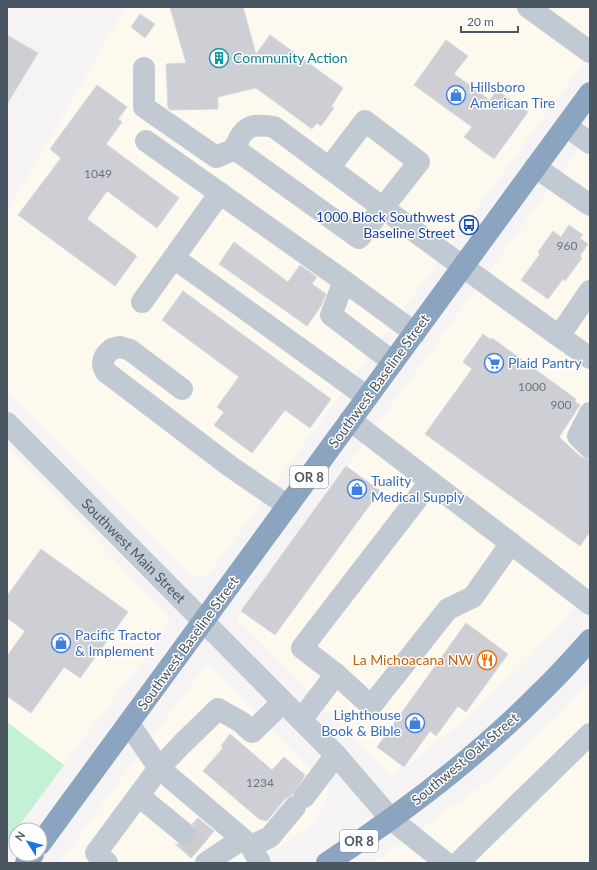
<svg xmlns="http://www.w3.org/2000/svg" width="597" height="870" viewBox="0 0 597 870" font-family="Lato,sans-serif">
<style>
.commercial{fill:#fdf9ef}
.green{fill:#c3f1d5}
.building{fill:#cdcfd5;stroke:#d7d9de}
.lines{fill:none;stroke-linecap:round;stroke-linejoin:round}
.minor-tunnel{stroke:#caccce;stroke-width:22;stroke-dasharray:22 11;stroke-linecap:butt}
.minor{stroke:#c1cad2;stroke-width:22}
.highway{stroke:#8ba5c1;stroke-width:22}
.labels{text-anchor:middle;stroke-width:3;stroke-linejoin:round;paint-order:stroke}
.number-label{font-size:12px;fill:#6b747e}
.shield{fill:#fff;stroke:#808990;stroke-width:1}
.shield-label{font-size:13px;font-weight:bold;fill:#4a5661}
.culture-label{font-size:14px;fill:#0d838f;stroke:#fff;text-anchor:start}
.shop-label{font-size:14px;fill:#366cbe;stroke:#fff;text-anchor:start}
.transit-label{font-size:14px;fill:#164399;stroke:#fff;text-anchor:end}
.street-label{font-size:14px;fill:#4a5661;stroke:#fff}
.food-label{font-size:14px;fill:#c56008;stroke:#fff;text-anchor:end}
</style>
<rect width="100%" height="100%" fill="#f5f3f3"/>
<g class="commercial">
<polygon points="126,7 590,7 590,54 209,574 199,576 189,573 7,390 7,212"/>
<polygon points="590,133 590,590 529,659 466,719 392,777 244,625 238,622 237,617"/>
<polygon points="7,444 166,614 169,621 166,630 64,765 7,722"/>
<polygon points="207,663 330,789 315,823 254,863 59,863"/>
<polygon points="590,681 590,863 372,863 486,783 561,713"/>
</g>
<polygon class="green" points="7,722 64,765 7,842"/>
<g class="building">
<polygon points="170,7 243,7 256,54 270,35 343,88 331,107 334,108 321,126 317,123 312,129 256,88 218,97 218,109 171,110 168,108 166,64 186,63"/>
<polygon points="140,14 155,24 145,38 131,27"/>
<polygon points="7,35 38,53 7,104"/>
<polygon points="446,40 468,56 454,74 490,100 497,90 528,112 494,159 464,137 472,127 414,85"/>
<polygon points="97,85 127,107 118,119 122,122 106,144 179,198 157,228 107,191 87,219 137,256 115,286 18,215 61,158 50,149"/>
<polygon points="569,225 583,235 580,238 588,244 580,256 582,258 565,281 563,279 548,299 521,280 540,254 538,252 553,231 561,237"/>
<polygon points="234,242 288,282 300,265 317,277 312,284 326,294 321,306 307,326 219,264"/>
<polygon points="183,291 331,399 310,428 285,410 252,453 214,425 224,412 217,407 239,377 162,320"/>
<polygon points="483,334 491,340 492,338 576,399 575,401 580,405 559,437 581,457 590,460 590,532 580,546 425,434 472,369 463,362"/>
<polygon points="346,466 380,491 275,635 241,611"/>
<polygon points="41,549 128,612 80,678 64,667 31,713 7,696 7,656 25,631 7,618 7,596"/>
<polygon points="466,623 508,654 466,712 458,706 436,736 430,731 404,767 377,747"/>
<polygon points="230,734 272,770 284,757 305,775 292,795 285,799 267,821 259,819 203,771 223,748 221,746"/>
<polygon points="198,818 214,831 191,858 175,844 188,845 193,841 196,835 196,829 192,824"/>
</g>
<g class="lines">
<polyline class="minor-tunnel" points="184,833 201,848"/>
<g class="minor">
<polyline points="528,7 590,52"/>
<polyline points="144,68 144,107 216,157 235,149"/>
<polyline points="566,126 590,143"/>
<polyline points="146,141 344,281 331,315 393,362"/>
<polyline points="535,167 590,205"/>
<path d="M329,168L365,121L419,162L359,238L235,149C242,126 252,123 274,127C379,205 483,283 590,358"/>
<polyline points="174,258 367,397"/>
<polyline points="344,281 415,333"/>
<polyline points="142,302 220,193"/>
<polyline points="559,336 590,291"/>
<path d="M182,389L130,350L120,347L112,349C104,355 100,363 106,372L231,467L288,506"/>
<polyline points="590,413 578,436 590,448"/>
<polyline points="350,420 590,604"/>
<path id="s1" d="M7,423L336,755L391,819L446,863"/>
<polyline points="336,674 371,706 448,609 473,597 511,543"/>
<polyline points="301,720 336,674 302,648 430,482"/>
<polyline points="129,724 159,768 251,846 260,863"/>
<polyline points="139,796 184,833"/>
<polyline points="304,797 336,755"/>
<polyline points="251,846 270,837 295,807"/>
<polyline points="107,863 96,853 159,768 182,744 218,709 241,722 252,732 283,702"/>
<polyline points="206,863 242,839"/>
<polyline points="458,863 590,734"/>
</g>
<g class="highway">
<polyline points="40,844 590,93"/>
<polyline points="26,863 33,854"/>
<path d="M327,863C403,813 476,758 540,693C558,676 574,658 590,640"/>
</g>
</g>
<defs>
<g id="building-ring" transform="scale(1)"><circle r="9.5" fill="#fff" stroke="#0f9aa8" stroke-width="1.5"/><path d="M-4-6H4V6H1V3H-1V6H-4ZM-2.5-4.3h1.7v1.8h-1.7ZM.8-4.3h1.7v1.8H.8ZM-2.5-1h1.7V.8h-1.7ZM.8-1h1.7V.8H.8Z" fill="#0f9aa8"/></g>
<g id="shop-ring" transform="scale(1)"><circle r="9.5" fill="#fff" stroke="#3f7fe0" stroke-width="1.5"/><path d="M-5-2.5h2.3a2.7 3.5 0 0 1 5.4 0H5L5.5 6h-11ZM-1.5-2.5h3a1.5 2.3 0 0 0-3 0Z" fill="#3f7fe0"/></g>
<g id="bus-ring" transform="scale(1)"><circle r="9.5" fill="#fff" stroke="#1a4fb4" stroke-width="1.5"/><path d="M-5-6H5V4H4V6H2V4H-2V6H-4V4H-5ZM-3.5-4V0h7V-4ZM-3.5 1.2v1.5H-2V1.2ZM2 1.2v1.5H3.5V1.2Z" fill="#1a4fb4"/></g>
<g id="supermarket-ring" transform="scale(1)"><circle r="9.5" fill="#fff" stroke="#3f7fe0" stroke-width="1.5"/><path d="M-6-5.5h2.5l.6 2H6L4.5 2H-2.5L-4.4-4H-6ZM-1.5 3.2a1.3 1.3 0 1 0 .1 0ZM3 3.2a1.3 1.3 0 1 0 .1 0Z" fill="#3f7fe0"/></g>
<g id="restaurant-ring" transform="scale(1)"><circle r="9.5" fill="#fff" stroke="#e8710a" stroke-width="1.5"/><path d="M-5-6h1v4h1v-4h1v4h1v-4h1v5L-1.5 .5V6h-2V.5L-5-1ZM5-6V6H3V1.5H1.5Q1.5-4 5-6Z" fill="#e8710a"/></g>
</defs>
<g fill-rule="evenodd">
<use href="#building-ring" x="219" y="58"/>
<use href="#shop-ring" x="456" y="95"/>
<use href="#bus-ring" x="469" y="225"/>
<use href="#supermarket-ring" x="494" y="363"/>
<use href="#shop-ring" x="357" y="489"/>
<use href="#shop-ring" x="61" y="643"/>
<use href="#restaurant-ring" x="487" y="660"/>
<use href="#shop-ring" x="415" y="723"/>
</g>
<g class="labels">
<g class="number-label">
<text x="98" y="178">1049</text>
<text x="567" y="250">960</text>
<text x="532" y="391">1000</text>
<text x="561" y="409">900</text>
<text x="260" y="787">1234</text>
</g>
<g class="shield">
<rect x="290" y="466" width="38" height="22" rx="3"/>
<rect x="340" y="830" width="38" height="22" rx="3"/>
</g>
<g class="shield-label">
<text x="309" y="482">OR 8</text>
<text x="359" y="846">OR 8</text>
</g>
<g class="culture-label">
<text x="233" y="63">Community Action</text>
</g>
<g class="shop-label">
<text x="470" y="92">Hillsboro<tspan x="470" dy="16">American Tire</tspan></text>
<text x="508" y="368">Plaid Pantry</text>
<text x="371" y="486">Tuality<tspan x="371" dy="16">Medical Supply</tspan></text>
<text x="75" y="640">Pacific Tractor<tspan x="75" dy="16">&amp; Implement</tspan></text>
<text x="401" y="720" text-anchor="end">Lighthouse<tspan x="401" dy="16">Book &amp; Bible</tspan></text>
</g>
<g class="transit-label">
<text x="455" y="222">1000 Block Southwest<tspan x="455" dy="16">Baseline Street</tspan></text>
</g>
<g class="street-label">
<text transform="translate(379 381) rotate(-54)" y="5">Southwest Baseline Street</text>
<text dy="5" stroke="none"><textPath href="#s1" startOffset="180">Southwest Main Street</textPath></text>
<text transform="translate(188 643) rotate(-54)" y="5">Southwest Baseline Street</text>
<text transform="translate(465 759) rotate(-40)" y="5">Southwest Oak Street</text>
</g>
<g class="food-label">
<text x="473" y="665">La Michoacana NW</text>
</g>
</g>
<rect width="597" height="870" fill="none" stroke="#4a5661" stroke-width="16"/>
<g transform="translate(28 842) rotate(306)"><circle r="19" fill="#ffffff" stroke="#b7bbc0"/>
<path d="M0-3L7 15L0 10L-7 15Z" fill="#1a73e8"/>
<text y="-6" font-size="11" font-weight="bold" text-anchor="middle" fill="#4a5661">N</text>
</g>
<path d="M461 26v6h57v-6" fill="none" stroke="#4a5661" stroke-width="2"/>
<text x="467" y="26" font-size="12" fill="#4a5661" stroke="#ffffff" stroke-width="3" paint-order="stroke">20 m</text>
</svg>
